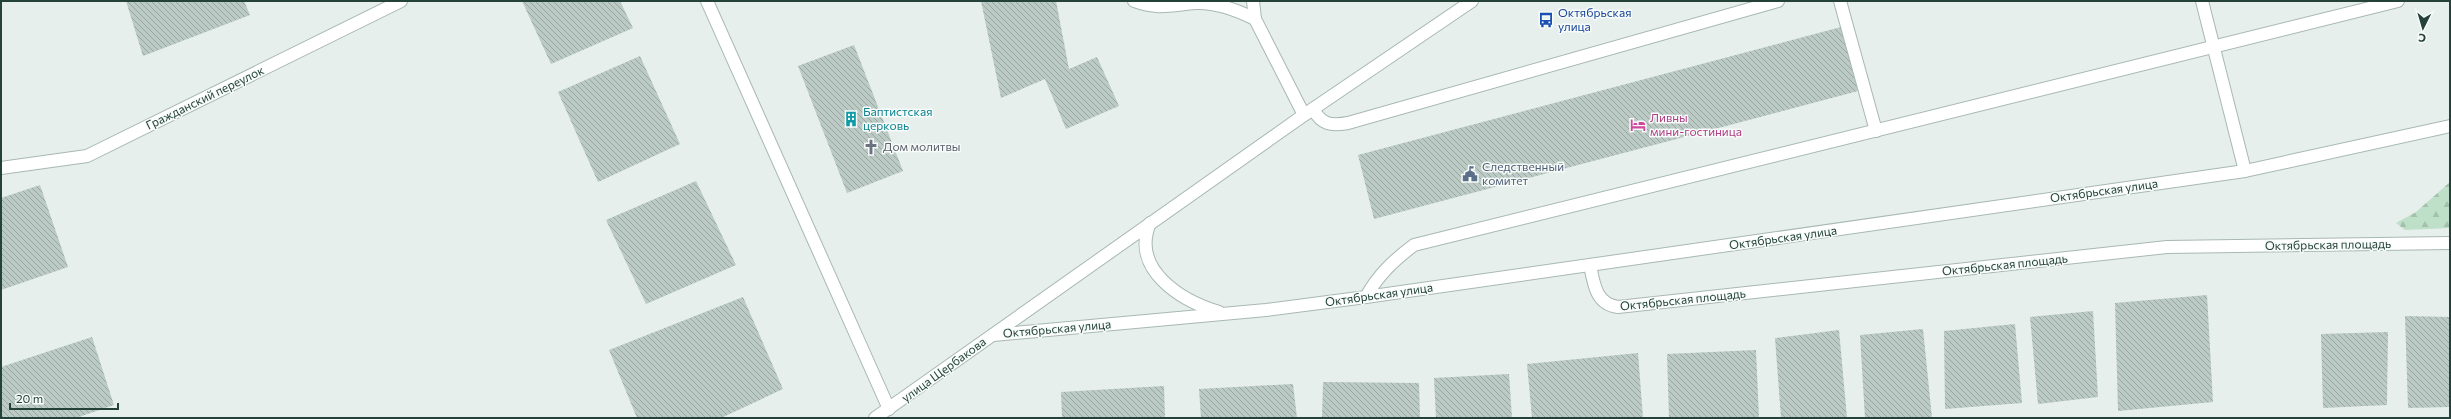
<svg xmlns="http://www.w3.org/2000/svg" width="2451" height="419" viewBox="0 0 2451 419" font-family="Commissioner,sans-serif">
<style>
.forest{fill:url(#forest-firs)}
.building{fill:url(#building-back-hatch)}
.lines{fill:none;stroke-linecap:round;stroke-linejoin:round}
.service-casing{stroke:#a8b8b2;stroke-width:14}
.minor-casing{stroke:#a8b8b2;stroke-width:14}
.tertiary-casing{stroke:#a8b8b2;stroke-width:14}
.service{stroke:#fff;stroke-width:12}
.minor{stroke:#fff;stroke-width:12}
.tertiary{stroke:#fff;stroke-width:12}
.labels{text-anchor:middle;stroke-width:3;stroke-linejoin:round;paint-order:stroke}
.transit-label{font-size:12px;fill:#164399;stroke:#f7fbf9;text-anchor:start}
.street-label{font-size:12px;fill:#24423a;stroke:#f7fbf9}
.culture-label{font-size:12px;fill:#0d838f;stroke:#f7fbf9;text-anchor:start}
.hotel-label{font-size:12px;fill:#b23c85;stroke:#f7fbf9;text-anchor:start}
.worship-label{font-size:12px;fill:#5b616d;stroke:#f7fbf9;text-anchor:start}
.service-label{font-size:12px;fill:#4e5e75;stroke:#f7fbf9;text-anchor:start}
</style>
<defs>
<pattern id="forest-firs" width="22" height="20" patternUnits="userSpaceOnUse"><rect width="22" height="20" fill="#bfe0c8"/><path d="M5 1l3.5 6h-7zM16 11l3.5 6h-7z" fill="#a4c1ad"/></pattern>
<pattern id="building-back-hatch" width="6" height="6" patternUnits="userSpaceOnUse"><rect width="6" height="6" fill="#bbcac4"/><path d="M-1 5l2 2M0 0l6 6M5-1l2 2" fill="none" stroke="#98a6a0"/></pattern>
</defs>
<rect width="100%" height="100%" fill="#e6efeb"/>
<polygon class="forest" points="2450,182 2450,228 2405,230 2396,223 2416,212"/>
<g class="building">
<polygon points="126,1 244,1 250,15 143,56"/>
<polygon points="522,1 620,1 633,28 551,64"/>
<polygon points="981,1 1056,1 1069,69 1097,57 1119,106 1066,129 1045,79 1001,98"/>
<polygon points="1841,27 1858,91 1374,219 1358,155"/>
<polygon points="854,45 903,171 847,193 798,66"/>
<polygon points="640,56 680,144 598,182 558,92"/>
<polygon points="696,181 736,265 646,304 606,220"/>
<polygon points="40,185 68,267 1,290 1,198"/>
<polygon points="2207,295 2213,402 2118,411 2115,303"/>
<polygon points="743,297 783,389 721,418 637,418 609,350"/>
<polygon points="2093,311 2098,397 2038,404 2030,317"/>
<polygon points="2405,316 2450,317 2450,407 2408,408"/>
<polygon points="2015,324 2022,403 1945,409 1944,331"/>
<polygon points="1923,329 1932,418 1865,418 1860,335"/>
<polygon points="1839,330 1847,418 1781,418 1775,338"/>
<polygon points="2388,332 2387,405 2323,408 2321,334"/>
<polygon points="92,337 114,405 76,418 1,418 1,367"/>
<polygon points="1756,350 1759,418 1669,418 1667,354"/>
<polygon points="1638,353 1643,418 1532,418 1527,364"/>
<polygon points="1509,374 1512,418 1436,418 1434,378"/>
<polygon points="1323,382 1419,383 1420,418 1322,418"/>
<polygon points="1293,384 1297,418 1201,418 1199,389"/>
<polygon points="1164,386 1165,418 1062,418 1061,392"/>
</g>
<g class="lines">
<g class="service-casing">
<g id="service">
<path d="M1134,1C1158,10 1172,5 1195,3C1216,2 1237,10 1255,19"/>
<polyline points="1253,1 1255,19 1304,115"/>
<polyline points="1840,1 1876,131"/>
<polyline points="2202,1 2245,171"/>
<path d="M1313,109C1322,125 1331,126 1348,123L1778,1"/>
<path d="M1366,297C1378,275 1394,260 1414,245L2398,1"/>
</g>
</g>
<g class="minor-casing">
<g id="minor">
<polyline points="707,1 889,409"/>
<polyline points="1,168 87,156 401,1"/>
<path d="M1590,265C1594,285 1596,304 1618,307L2167,247L2450,243"/>
</g>
</g>
<g class="tertiary-casing">
<g id="tertiary">
<path d="M1150,223C1130,270 1182,301 1219,312"/>
<polyline points="993,335 1266,310 1366,297 2245,171 2450,126"/>
<polyline points="875,418 1304,115 1472,1"/>
</g>
</g>
<use href="#service" class="service"/>
<use href="#minor" class="minor"/>
<use href="#tertiary" class="tertiary"/>
</g>
<defs>
<g id="bus-bare" transform="scale(1.2)"><path d="M-5-6H5V4H4V6H2V4H-2V6H-4V4H-5ZM-3.5-4V0h7V-4ZM-3.5 1.2v1.5H-2V1.2ZM2 1.2v1.5H3.5V1.2Z" fill="#1a4fb4" stroke="#f7fbf9" stroke-width="2.5" paint-order="stroke"/></g>
<g id="building-bare" transform="scale(1.2)"><path d="M-4-6H4V6H1V3H-1V6H-4ZM-2.5-4.3h1.7v1.8h-1.7ZM.8-4.3h1.7v1.8H.8ZM-2.5-1h1.7V.8h-1.7ZM.8-1h1.7V.8H.8Z" fill="#0f9aa8" stroke="#f7fbf9" stroke-width="2.5" paint-order="stroke"/></g>
<g id="hotel-bare" transform="scale(1.2)"><path d="M-6-4.5h1.5V1H6V5H4.5V3h-9V5H-6ZM-4 0a1.8 1.8 0 1 1 3.6 0ZM.5 0V-2.5h3Q6-2.5 6 0Z" fill="#d1479c" stroke="#f7fbf9" stroke-width="2.5" paint-order="stroke"/></g>
<g id="church-bare" transform="scale(1.2)"><path d="M-1.2-6h2.4v3.5h3.3v2.4h-3.3V6h-2.4V-.1h-3.3v-2.4h3.3Z" fill="#6b7280" stroke="#f7fbf9" stroke-width="2.5" paint-order="stroke"/></g>
<g id="civic-bare" transform="scale(1.2)"><path d="M-.6-6.5H3V-4.5H.6V-3L4-1V1h2V6H-6V1h2V-1L-.6-3ZM-1.2 2.5V6h2.4V2.5Z" fill="#5c6f8a" stroke="#f7fbf9" stroke-width="2.5" paint-order="stroke"/></g>
</defs>
<g fill-rule="evenodd">
<use href="#bus-bare" x="1546" y="20"/>
<use href="#building-bare" x="851" y="119"/>
<use href="#hotel-bare" x="1638" y="125"/>
<use href="#church-bare" x="871" y="147"/>
<use href="#civic-bare" x="1470" y="174"/>
</g>
<g class="labels">
<g class="transit-label">
<text x="1558" y="17">Октябрьская<tspan x="1558" dy="14">улица</tspan></text>
</g>
<g class="street-label">
<text transform="translate(205 98) rotate(-26)" y="4">Гражданский переулок</text>
<text transform="translate(2104 191) rotate(-8)" y="4">Октябрьская улица</text>
<text transform="translate(1783 238) rotate(-8)" y="4">Октябрьская улица</text>
<text transform="translate(2328 245) rotate(-1)" y="4">Октябрьская площадь</text>
<text transform="translate(2005 265) rotate(-6)" y="4">Октябрьская площадь</text>
<text transform="translate(1379 295) rotate(-8)" y="4">Октябрьская улица</text>
<text transform="translate(1683 300) rotate(-6)" y="4">Октябрьская площадь</text>
<text transform="translate(1057 329) rotate(-5)" y="4">Октябрьская улица</text>
<text transform="translate(944 370) rotate(-36)" y="4">улица Щербакова</text>
</g>
<g class="culture-label">
<text x="863" y="116">Баптистская<tspan x="863" dy="14">церковь</tspan></text>
</g>
<g class="hotel-label">
<text x="1650" y="122">Ливны<tspan x="1650" dy="14">мини-гостиница</tspan></text>
</g>
<g class="worship-label">
<text x="883" y="151">Дом молитвы</text>
</g>
<g class="service-label">
<text x="1482" y="171">Следственный<tspan x="1482" dy="14">комитет</tspan></text>
</g>
</g>
<rect width="2451" height="419" fill="none" stroke="#24423a" stroke-width="4"/>
<g transform="translate(2423 28) rotate(185)" stroke="#f7fbf9" stroke-width="3" paint-order="stroke">
<path d="M0-3L7 15L0 10L-7 15Z" fill="#24423a"/>
<text y="-6" font-size="11" font-weight="bold" text-anchor="middle" fill="#24423a">С</text>
</g>
<path d="M10 403v6h108v-6" fill="none" stroke="#24423a" stroke-width="2"/>
<text x="16" y="403" font-size="12" fill="#24423a" stroke="#f7fbf9" stroke-width="3" paint-order="stroke">20 m</text>
</svg>
